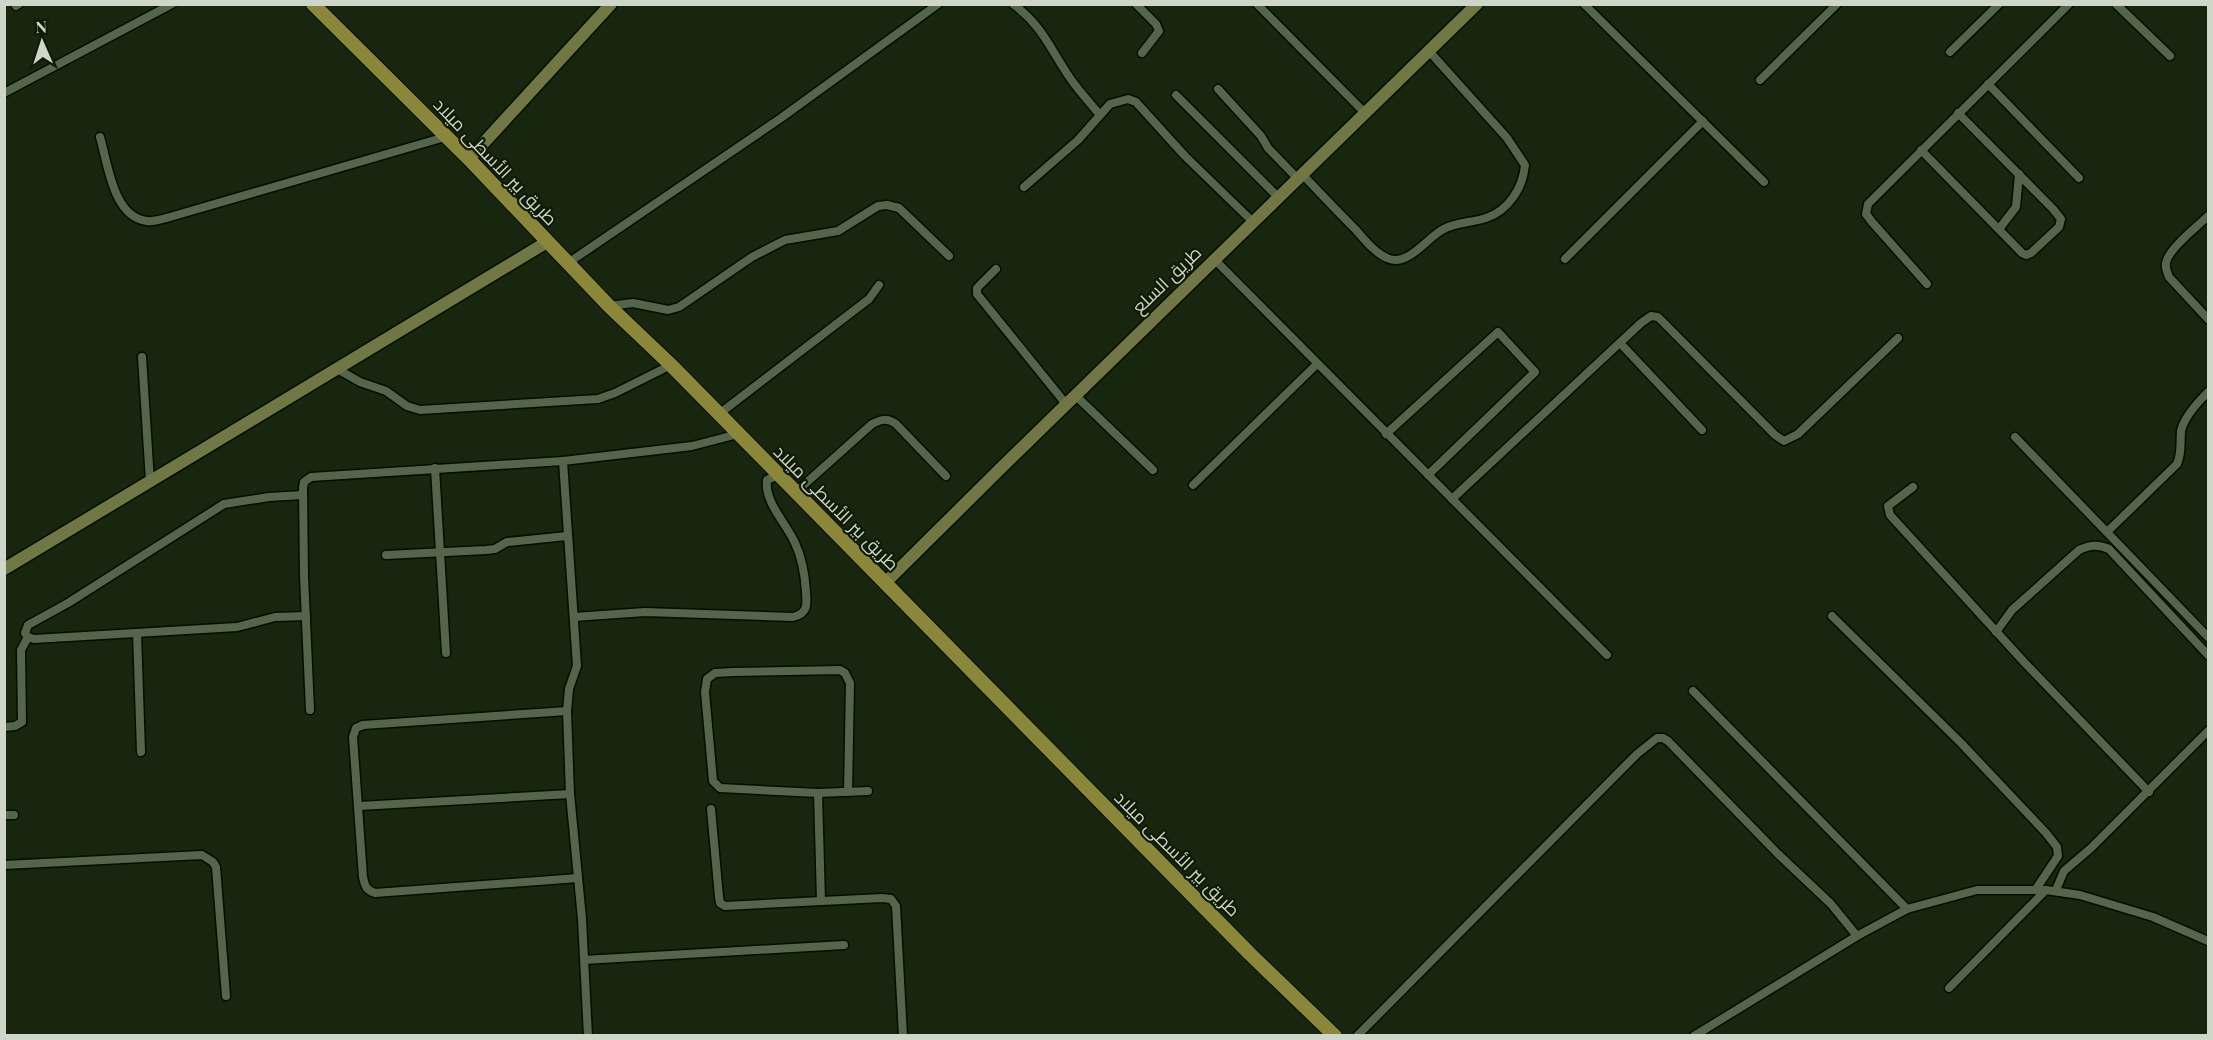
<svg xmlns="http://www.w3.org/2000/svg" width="2213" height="1040" viewBox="0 0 2213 1040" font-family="'Playfair Display',Cairo,serif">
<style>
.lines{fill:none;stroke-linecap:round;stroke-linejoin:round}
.street-casing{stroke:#040e00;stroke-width:11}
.secondary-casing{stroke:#040e00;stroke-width:15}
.primary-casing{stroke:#040e00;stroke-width:16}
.street{stroke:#55654c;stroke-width:8}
.secondary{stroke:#707644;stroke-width:12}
.primary{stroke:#8a873d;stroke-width:14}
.labels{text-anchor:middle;stroke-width:4.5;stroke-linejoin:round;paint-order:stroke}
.street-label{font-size:18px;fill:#cdd6c8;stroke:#0f1b06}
</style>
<rect width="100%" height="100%" fill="#18250f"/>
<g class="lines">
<g class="street-casing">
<g id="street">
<path d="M1013,4C1043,26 1050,49 1070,78C1079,91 1090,103 1100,115"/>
<polyline points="1136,4 1156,24 1159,31 1142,53"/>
<polyline points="1257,4 1365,113"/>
<polyline points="1584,4 1764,182"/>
<polyline points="2116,4 2170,56"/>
<polyline points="16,6 19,4"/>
<polyline points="1950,52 1999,4"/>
<polyline points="1760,80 1837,4"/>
<polyline points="1988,84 2079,178"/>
<polyline points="1218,89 1261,136 1268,148 1297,178"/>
<polyline points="4,93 172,4"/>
<polyline points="1176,95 1278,197"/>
<path d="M100,137C108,164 113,217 147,221C154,222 163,219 170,217L445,137"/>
<polyline points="1921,150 2022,253 2026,255 2031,253 2059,227 2061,219 2053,209 1958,113"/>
<path d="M1302,174C1320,193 1338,212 1356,230C1365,240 1375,253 1387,258C1407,268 1427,238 1442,230C1455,222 1471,223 1486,218C1508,211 1523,188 1525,165L1507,138L1428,50"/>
<polyline points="1024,187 1078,140 1110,104 1128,99 1136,102 1185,156 1253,222"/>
<path d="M2208,216C2198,226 2168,249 2166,263C2165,268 2167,272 2169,277L2208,319"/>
<polyline points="1999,229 2016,207 2019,174"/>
<polyline points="1214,259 1607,655"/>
<polyline points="1565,259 1703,121"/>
<polyline points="568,263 781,118 938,4"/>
<polyline points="996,269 977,288 977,294 1066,404"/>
<polyline points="1927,284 1872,222 1866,214 1868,204 2069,4"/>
<polyline points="609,306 633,303 668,310 679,307 752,257 785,240 838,231 878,206 887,205 899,208 949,256"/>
<polyline points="1620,343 1702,430"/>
<polyline points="142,357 150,481"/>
<polyline points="339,370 360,382 386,391 407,406 420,410 598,399 615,393 671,365"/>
<polyline points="1075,395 1153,470"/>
<polyline points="719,414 869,299 879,285"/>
<polyline points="1386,434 1498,332 1535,372 1428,475"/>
<polyline points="2015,437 2208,637"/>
<polyline points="563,461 577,666 569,689 567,711 570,794 582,919 588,1036"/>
<polyline points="435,468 446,653"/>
<polyline points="1193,485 1317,364"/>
<polyline points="1913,487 1888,506 1890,515 2024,662 2149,792"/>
<path d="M796,492L872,424C882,419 887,418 896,424L946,476"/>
<polyline points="303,495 269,497 224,504 68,603 28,625 25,633 28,637 34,639 237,627 275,617 306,616"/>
<polyline points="1452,499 1641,323 1651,316 1658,317 1775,435 1784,441 1798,434 1898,338"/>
<path d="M2107,532L2177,464C2182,453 2180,443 2181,431C2184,417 2198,402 2208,392"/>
<polyline points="386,555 486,550 495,549 507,542 567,536"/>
<polyline points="1832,616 1961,743 2046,833 2057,847 2058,856 2036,889"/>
<path d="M574,617L645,612L793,617C808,613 807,605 806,592C805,575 802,558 795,543C786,523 764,502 767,480L778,475"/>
<path d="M1996,632L2012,610L2079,550C2090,545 2098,544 2109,549L2208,655"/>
<polyline points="137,633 141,752"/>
<polyline points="1693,691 1907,909"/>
<polyline points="310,710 304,576 303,488 304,482 311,477 563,461 692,446 738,434"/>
<path d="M567,711L363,725L356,728L353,737L363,877C365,886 366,890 375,893L578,878"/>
<polyline points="4,727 15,726 22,722 21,650 28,637"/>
<polyline points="848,792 850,683 845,673 840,670 733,672 715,673 707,679 705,692 713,781 720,788 818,793 868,791"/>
<polyline points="818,793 821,901"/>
<polyline points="359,806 570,794"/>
<polyline points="711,809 719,897 720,903 725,906 882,898 891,899 896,906 903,1036"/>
<polyline points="4,815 14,815"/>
<polyline points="4,865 202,855 213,862 216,867 226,996"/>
<polyline points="2056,890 2064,871 2091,848 2208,731"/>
<polyline points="584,960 844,945"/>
<polyline points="1949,988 2046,890"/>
<polyline points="1357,1036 1637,754 1657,738 1663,738 1668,741 1778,854 1831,904 1857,936"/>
<polyline points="1694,1036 1857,936 1907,909 1977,890 2046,890 2080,895 2153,917 2208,941"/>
</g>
</g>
<g class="secondary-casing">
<g id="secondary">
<polyline points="469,159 611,4"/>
<path d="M4,569C185,460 367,352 547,242"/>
<polyline points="885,583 1002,467 1477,4"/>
</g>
</g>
<g class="primary-casing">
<polyline id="primary" points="313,4 469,159 609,306 671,365 1250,954 1335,1036"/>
</g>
<use href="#street" class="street"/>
<use href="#secondary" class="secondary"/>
<use href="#primary" class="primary"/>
</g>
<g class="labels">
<g class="street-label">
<text transform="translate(495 162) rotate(46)" y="6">طريق بير الأسطى ميلاد</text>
<text transform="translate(1167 280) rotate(-44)" y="6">طريق السلع</text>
<text transform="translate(836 508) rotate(45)" y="6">طريق بير الأسطى ميلاد</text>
<text transform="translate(1177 854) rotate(45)" y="6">طريق بير الأسطى ميلاد</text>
</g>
</g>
<rect width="2213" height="1040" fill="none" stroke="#cdd6c8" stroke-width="12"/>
<g transform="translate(42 42) rotate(357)" stroke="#0f1b06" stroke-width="4.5" paint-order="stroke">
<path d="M0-4.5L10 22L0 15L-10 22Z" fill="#cdd6c8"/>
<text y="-9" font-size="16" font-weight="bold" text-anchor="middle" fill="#cdd6c8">N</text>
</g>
</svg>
